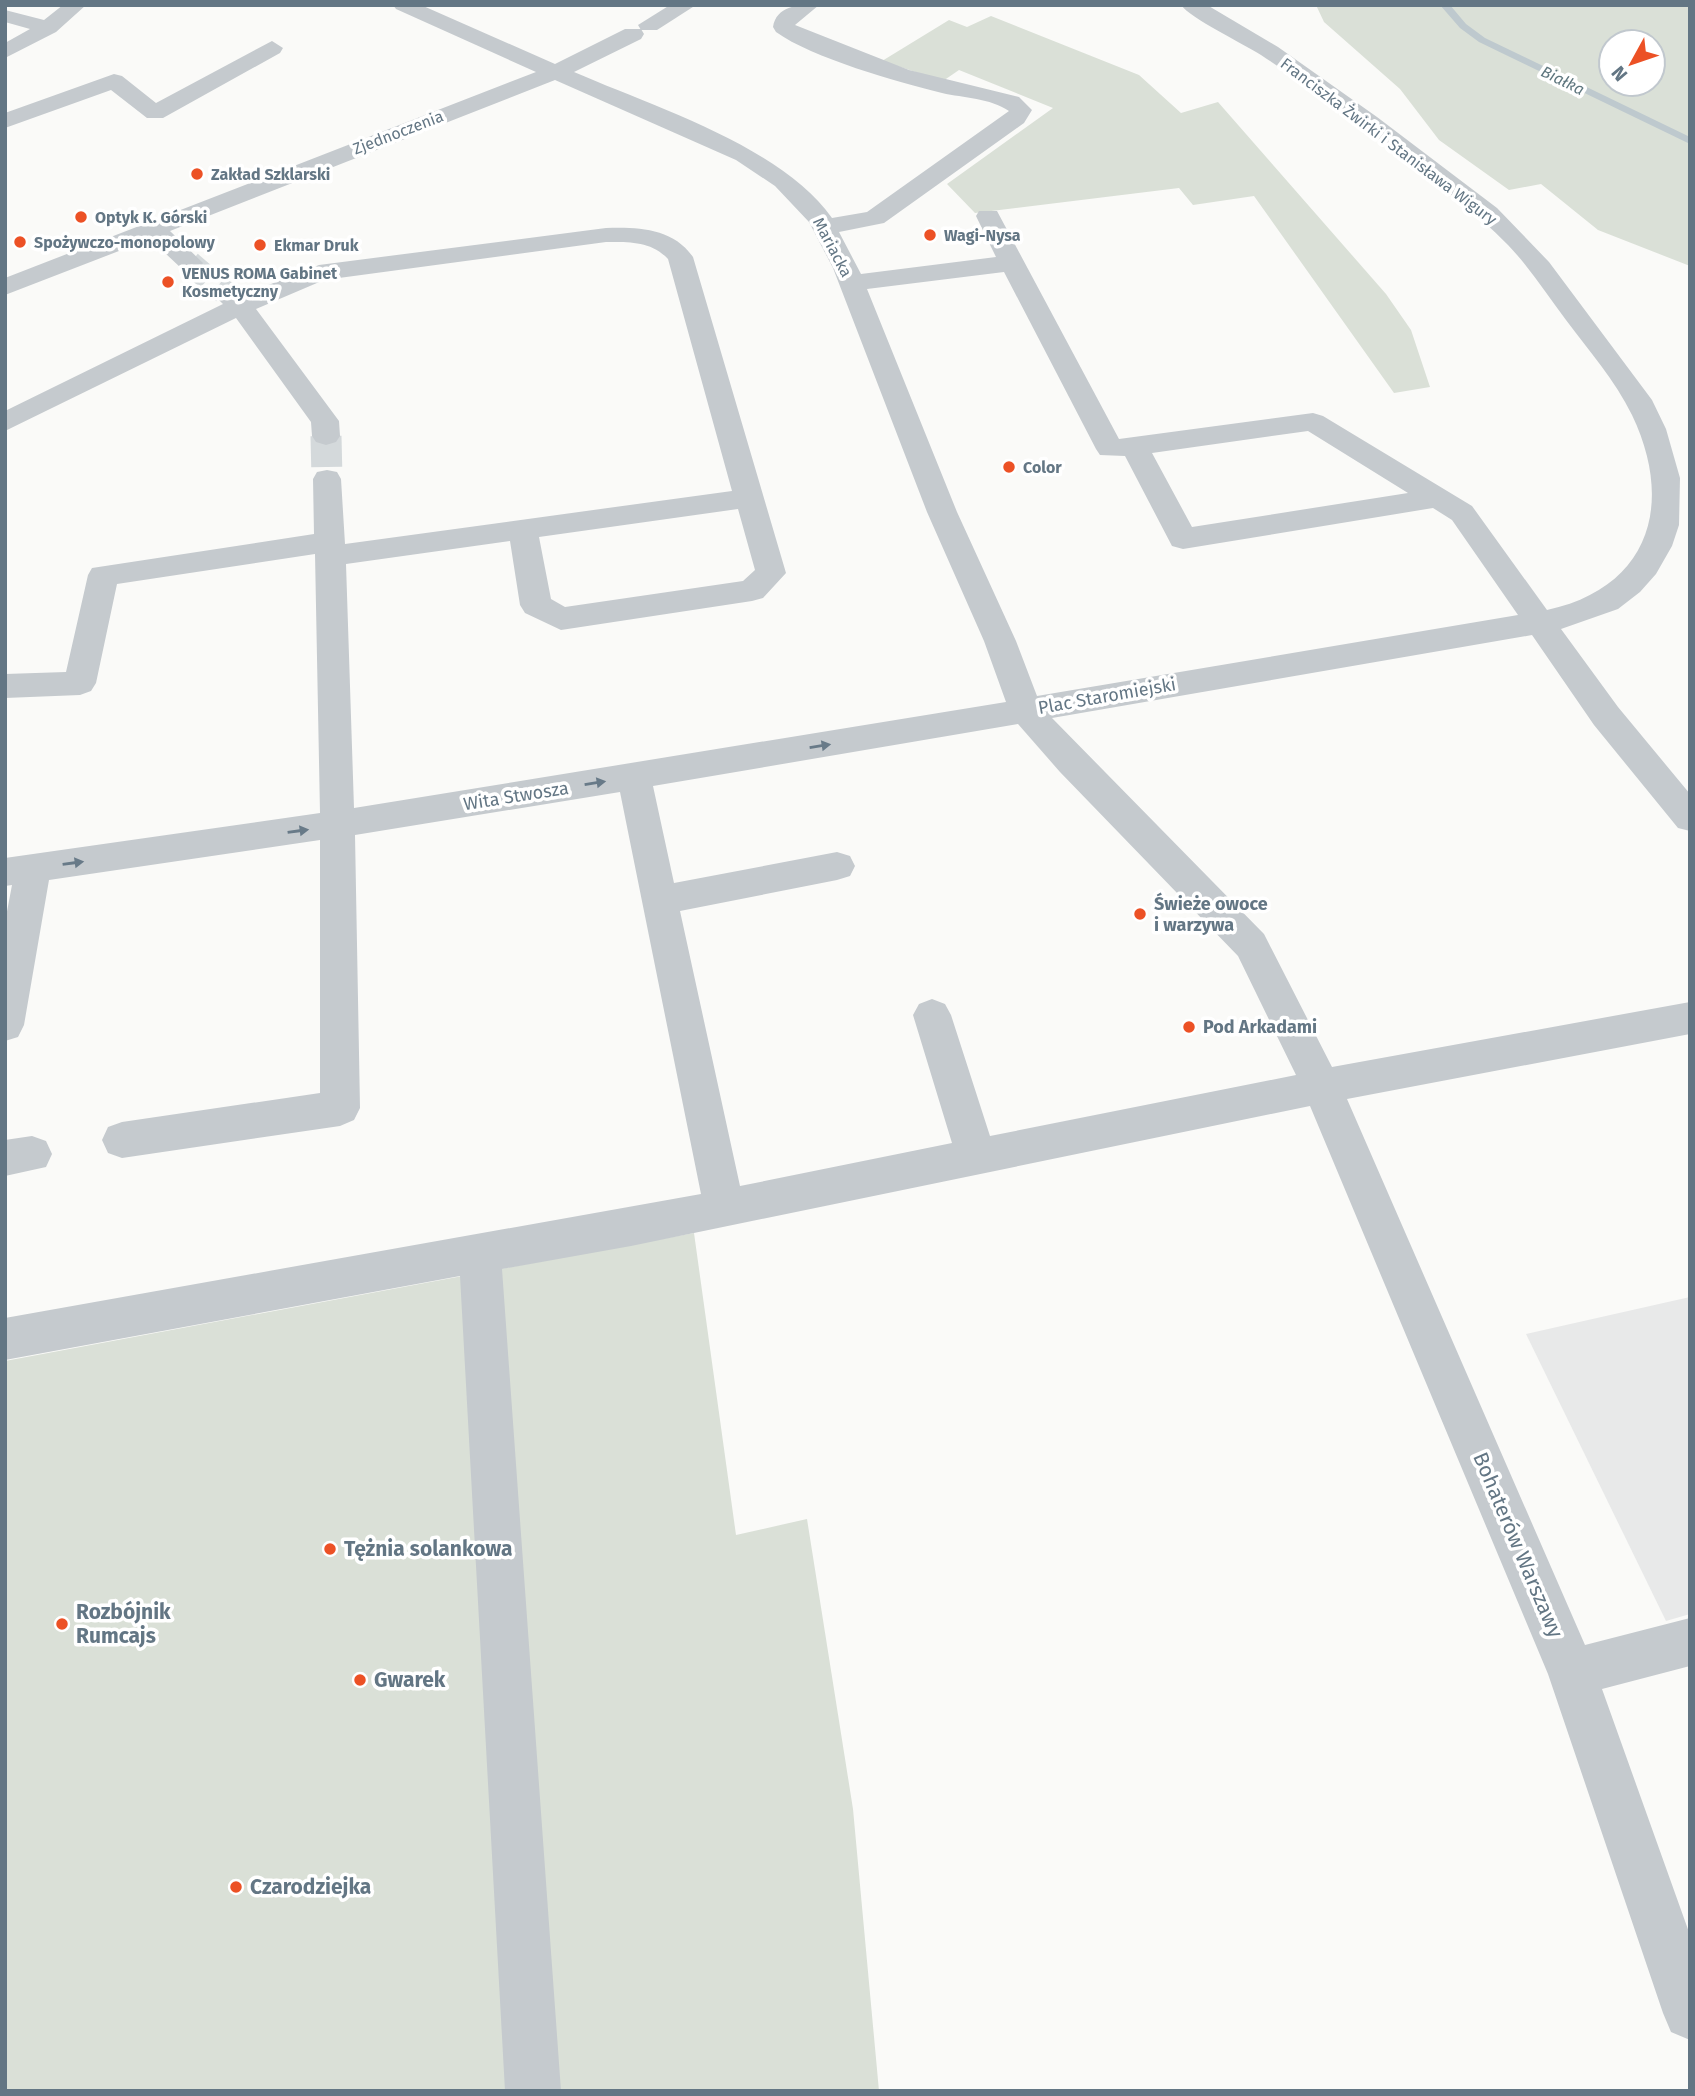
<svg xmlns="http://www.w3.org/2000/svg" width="1695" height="2096" viewBox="0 0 1695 2096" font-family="'Fira Sans',sans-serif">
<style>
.built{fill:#e8e9e9}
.green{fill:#dae0d7;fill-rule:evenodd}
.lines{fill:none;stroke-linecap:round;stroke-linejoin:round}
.stream{fill:#bec9ce;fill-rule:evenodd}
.minor-tunnel-far1{stroke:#d4d9db;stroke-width:24;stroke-dasharray:24 12;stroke-linecap:butt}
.minor-tunnel{stroke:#d4d9db;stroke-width:31;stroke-dasharray:31 15;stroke-linecap:butt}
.minor{fill:#c5cace;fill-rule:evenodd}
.oneway{fill:#687a88}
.poi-dot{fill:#ec5125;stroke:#fff;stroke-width:2.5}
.labels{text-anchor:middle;stroke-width:7;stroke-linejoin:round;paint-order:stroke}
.far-water-label{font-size:16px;font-style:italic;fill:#5e767e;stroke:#fff}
.far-street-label{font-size:16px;fill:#637684;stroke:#fff}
.far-poi-label{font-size:16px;font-weight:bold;fill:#637684;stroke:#fff;text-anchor:start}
.street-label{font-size:18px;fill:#637684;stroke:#fff}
.poi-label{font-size:18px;font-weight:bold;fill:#637684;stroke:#fff;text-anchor:start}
.near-street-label{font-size:21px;fill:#637684;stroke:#fff}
.near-poi-label{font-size:21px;font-weight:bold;fill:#637684;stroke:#fff;text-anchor:start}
</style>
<rect width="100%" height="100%" fill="#fafaf8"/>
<polygon class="built" points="1690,1297 1690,1614 1666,1621 1526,1334"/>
<g class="green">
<path d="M1316,5H1690V266L1598,230L1541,184L1509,190L1439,140L1400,89L1324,22ZM1611,42H1653V84H1611Z"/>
<polygon points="991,16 1139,75 1181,113 1218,102 1386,294 1411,330 1430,387 1394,393 1254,196 1193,205 1179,188 975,213 947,184 1053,108 959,70 943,81 882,61 949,20 967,27"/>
<polygon points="694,1233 736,1535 807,1519 853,1809 879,2091 5,2091 5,1361"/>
</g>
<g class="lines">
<polygon class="stream" points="1440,5 1450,5 1466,24 1485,38 1690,137 1690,144 1479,42 1460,28"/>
<polyline class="minor-tunnel-far1" points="190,263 224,292"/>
<polyline class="minor-tunnel" points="326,436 327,479"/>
<g class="minor">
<polygon points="63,5 86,5 56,32 5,58 5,43 30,29 5,22 5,10 44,20"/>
<path d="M393,5H421L555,64L625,29H641L644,34L641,39L574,72C652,106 783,147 832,218L867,212L1009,111C990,98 964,98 942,93C898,82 812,58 776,32L773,27C777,4 801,5 819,5L795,25L909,70L1019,97L1032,110L1024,123L884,223L839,232L861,274L996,257L976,216L979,211H997L1119,439L1313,413L1323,416L1472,506L1547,610C1649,588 1675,505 1632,415C1615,380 1589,351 1566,320C1547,295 1530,268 1508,245C1475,211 1436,183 1398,154C1353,120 1308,86 1261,55C1244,44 1190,18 1181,5H1207L1278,47L1377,117L1497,208L1549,262L1652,400L1666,429L1680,478L1679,525L1672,546L1656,574L1640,592L1618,609L1561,629L1618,707L1690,794V831L1678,828L1594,725L1532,635L1052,718L1264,934L1332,1067L1690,1002V1034L1347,1099L1585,1645L1690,1618V1666L1602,1689L1690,1935V2040L1671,2032L1663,2013L1548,1674L1310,1106L631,1246L502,1269L561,2091H505L460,1276L5,1360V1318L701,1194L620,792L355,835L360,1108L354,1120L340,1126L122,1158L108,1153L102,1140L108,1127L122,1122L320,1093V840L49,880L24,1025L18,1037L5,1041V922L12,885L5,886V858L320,813L315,554L117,584L96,683L91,691L80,695L5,698V674L66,672L88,575L92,568L314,534L313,479L317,472L327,470L337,472L341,479L345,544L732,491L668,259C651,241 629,242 606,242L324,280L256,309L339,421L340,436L336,442L326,445L316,442L312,436L311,422L236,318L5,431V411L223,304L211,292L215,287H233L243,295L319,265L606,228C638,227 673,228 693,257L786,573L763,598L752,601L561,630L525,613L520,605L510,541L346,564L354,808L1006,702L984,641L927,512L833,268L809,222L775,186L736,160L555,80L170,231L203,263L199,268H181L150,239L5,295V278L536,72L396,9ZM1004,272L1096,449L1100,455L1125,456L1172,546L1183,549L1433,508L1452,520L1518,615L1037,696L1016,641L957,512L867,289ZM1308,431L1408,493L1192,527L1152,453ZM738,509L755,570L743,581L565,607L551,599L539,537ZM1018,724L1060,772L1238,956L1296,1075L990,1136L951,1015L945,1004L932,999L919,1004L913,1015L952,1143L740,1186L680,911L837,880L850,876L855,866L850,856L837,852L674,883L653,786Z"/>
<polygon points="670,5 696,5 657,30 641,30 638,25"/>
<polygon points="272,41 283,48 280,53 163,118 147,118 111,90 5,128 5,113 114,74 122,76 156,103"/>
<polygon points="32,1136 46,1141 52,1154 46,1167 5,1176 5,1140"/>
</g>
</g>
<defs><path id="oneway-solid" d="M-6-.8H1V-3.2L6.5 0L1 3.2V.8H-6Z" transform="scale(1.75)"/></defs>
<g class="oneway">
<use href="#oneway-solid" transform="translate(820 746) rotate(-9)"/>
<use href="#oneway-solid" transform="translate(595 783) rotate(-9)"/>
<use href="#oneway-solid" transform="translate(298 831) rotate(-8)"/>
<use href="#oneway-solid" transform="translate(73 863) rotate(-8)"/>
</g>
<g class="poi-dot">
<circle cx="197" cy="174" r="7"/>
<circle cx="81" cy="217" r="7"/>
<circle cx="930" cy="235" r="7"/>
<circle cx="20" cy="242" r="7"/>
<circle cx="260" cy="245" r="7"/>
<circle cx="168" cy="282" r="7"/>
<circle cx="1009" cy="467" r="7"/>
<circle cx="1140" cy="914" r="7"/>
<circle cx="1189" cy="1027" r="7"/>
<circle cx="330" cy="1549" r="7"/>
<circle cx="62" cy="1624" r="7"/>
<circle cx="360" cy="1680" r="7"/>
<circle cx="236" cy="1887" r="7"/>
</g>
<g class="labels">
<g class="far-water-label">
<text transform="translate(1563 80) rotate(26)" y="6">Białka</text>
</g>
<g class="far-street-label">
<text transform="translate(398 132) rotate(-21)" y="6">Zjednoczenia</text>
<text transform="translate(1389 141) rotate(37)" y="6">Franciszka Żwirki i Stanisława Wigury</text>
<text transform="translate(833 247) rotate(62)" y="6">Mariacka</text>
</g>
<g class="far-poi-label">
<text x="211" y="180">Zakład Szklarski</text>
<text x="95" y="223">Optyk K. Górski</text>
<text x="944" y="241">Wagi-Nysa</text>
<text x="34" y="248">Spożywczo-monopolowy</text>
<text x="274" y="251">Ekmar Druk</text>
<text x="182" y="279">VENUS ROMA Gabinet<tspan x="182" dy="18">Kosmetyczny</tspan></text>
<text x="1023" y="473">Color</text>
</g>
<g class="street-label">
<text transform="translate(1107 696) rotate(-10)" y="6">Plac Staromiejski</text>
<text transform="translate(516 796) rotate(-9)" y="6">Wita Stwosza</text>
</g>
<g class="poi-label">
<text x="1154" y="910">Świeże owoce<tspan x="1154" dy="21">i warzywa</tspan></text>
<text x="1203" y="1033">Pod Arkadami</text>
</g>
<g class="near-street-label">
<text transform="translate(1518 1545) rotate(67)" y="7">Bohaterów Warszawy</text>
</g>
<g class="near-poi-label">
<text x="344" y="1556">Tężnia solankowa</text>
<text x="76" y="1619">Rozbójnik<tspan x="76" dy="24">Rumcajs</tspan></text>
<text x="374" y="1687">Gwarek</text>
<text x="250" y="1894">Czarodziejka</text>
</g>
</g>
<rect width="1695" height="2096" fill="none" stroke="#637684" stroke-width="14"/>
<g transform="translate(1632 63) rotate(230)"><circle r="33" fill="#ffffff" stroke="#c1c8ce" stroke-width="2"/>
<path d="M0-5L12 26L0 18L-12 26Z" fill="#ec5125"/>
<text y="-10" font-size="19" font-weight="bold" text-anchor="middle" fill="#637684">N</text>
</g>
</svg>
